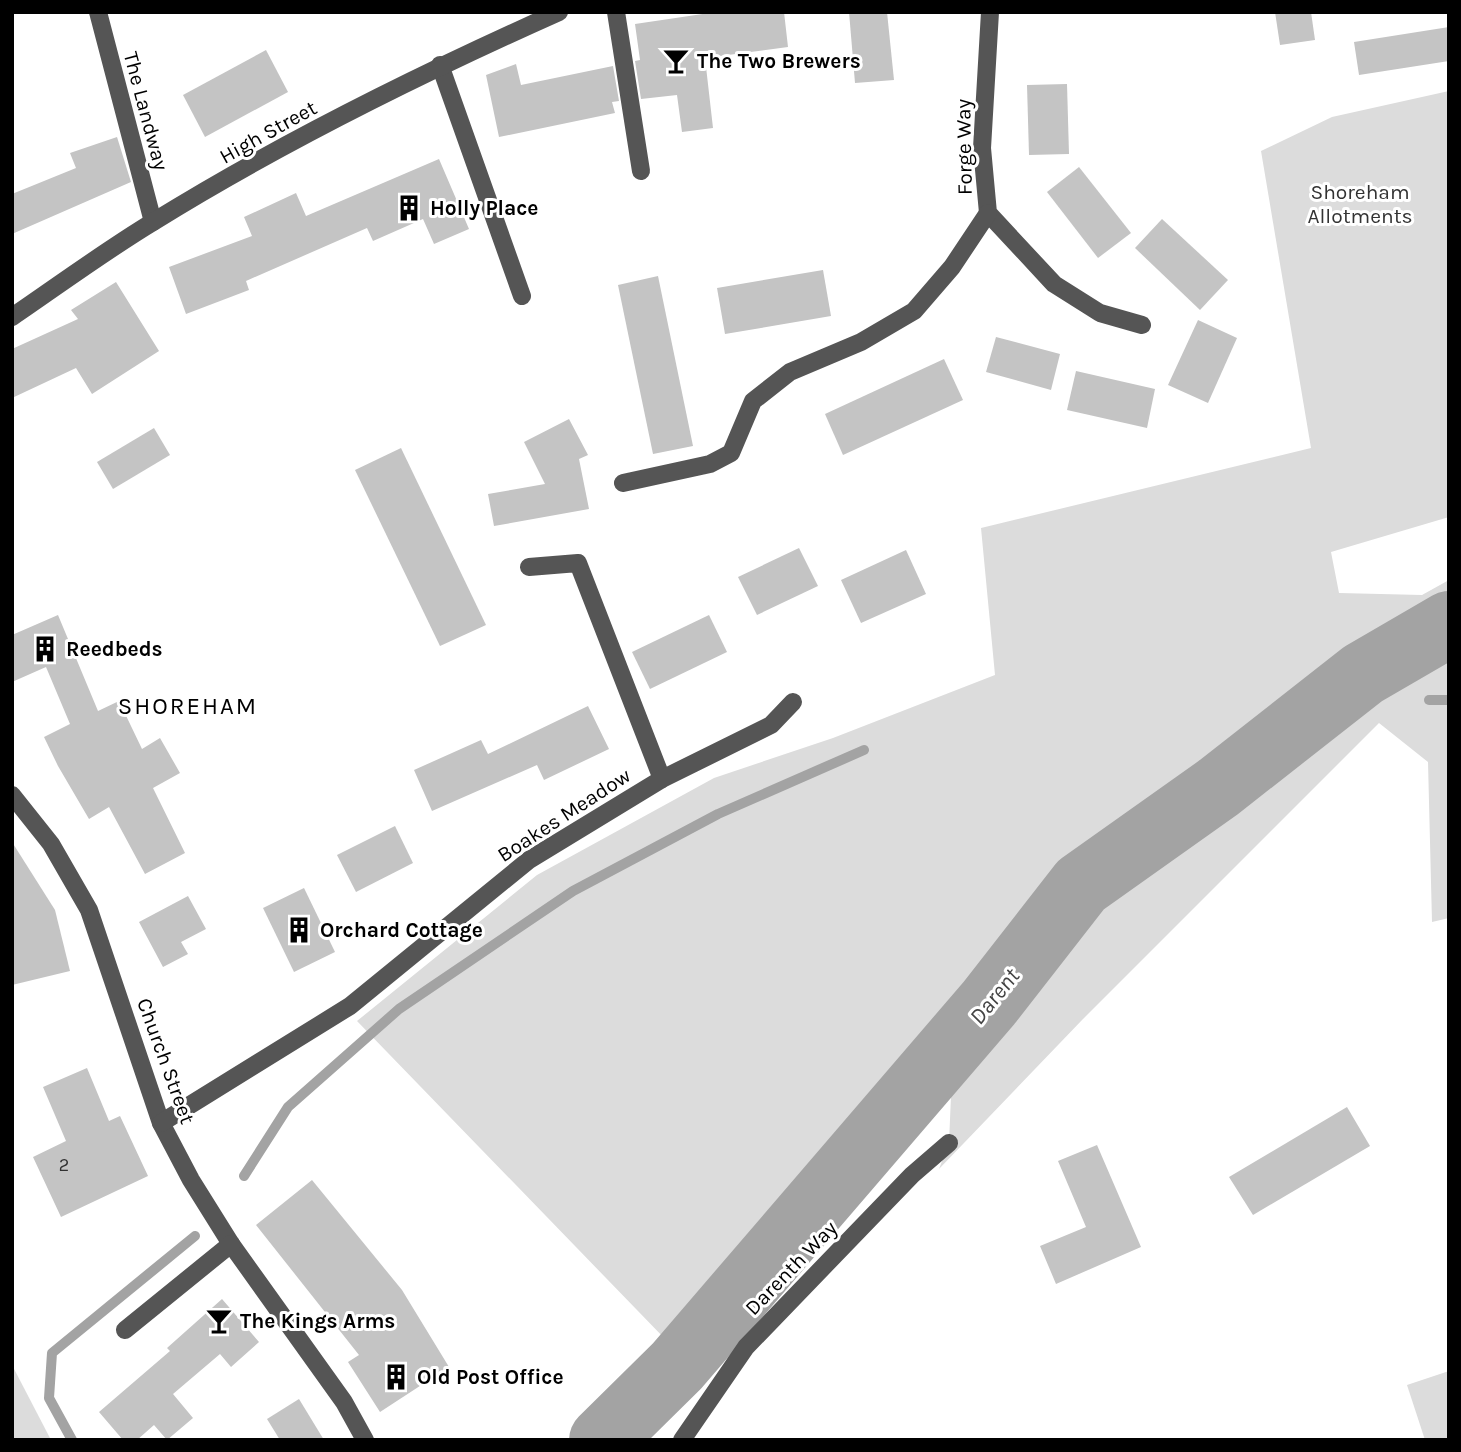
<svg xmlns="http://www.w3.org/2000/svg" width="1461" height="1452" viewBox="0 0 1461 1452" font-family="Karla,sans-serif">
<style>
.green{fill:#dcdcdc}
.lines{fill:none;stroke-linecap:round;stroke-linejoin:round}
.stream{stroke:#a3a3a3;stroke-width:10}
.river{stroke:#a3a3a3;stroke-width:66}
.building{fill:#c4c4c4}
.minor{stroke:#555;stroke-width:18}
.labels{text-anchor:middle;stroke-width:6;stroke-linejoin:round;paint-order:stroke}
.number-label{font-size:18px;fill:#313131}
.poi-label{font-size:21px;font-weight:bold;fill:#000;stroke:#fff;text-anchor:start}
.street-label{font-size:21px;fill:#000;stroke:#fff}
.park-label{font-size:21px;fill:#333;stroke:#fff}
.water-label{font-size:23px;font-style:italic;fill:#444;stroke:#fff}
.quarter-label{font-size:24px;letter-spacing:2px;fill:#000;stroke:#fff}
</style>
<rect width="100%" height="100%" fill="#fff"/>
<g class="green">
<polygon points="1449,91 1449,517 1331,552 1339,593 1422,595 1449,580 1449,918 1432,922 1428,762 1379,723 1083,1019 939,1169 949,1143 952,1072 1097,893 1322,727 1369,706 1351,659 1217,770 1067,873 973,990 668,1342 357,1021 537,875 714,778 833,738 995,675 981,528 1311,448 1261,151 1332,117"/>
<polygon points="12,1365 51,1440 12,1440"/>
<polygon points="1449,1371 1449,1440 1425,1440 1407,1385"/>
</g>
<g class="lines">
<g class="stream">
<polyline points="1429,700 1449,700"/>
<polyline points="244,1176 288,1107 399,1009 573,891 718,814 864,750"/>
<polyline points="72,1440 49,1398 52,1353 195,1236"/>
</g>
<polyline class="river" points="602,1440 677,1366 989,1003 1081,885 1219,787 1363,674 1449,624"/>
</g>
<g class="building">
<polygon points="716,12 784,12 788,47 705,58 713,128 682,132 677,95 641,99 635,61 640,60 635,24"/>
<polygon points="849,12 887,12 894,80 855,83"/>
<polygon points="1275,12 1311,12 1315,40 1280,45"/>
<polygon points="1449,27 1449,61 1359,75 1354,42"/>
<polygon points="266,50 288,92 205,137 183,95"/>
<polygon points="516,64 521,85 613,66 619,101 612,102 615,113 499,137 486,75"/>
<polygon points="1067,84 1069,154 1029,155 1027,85"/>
<polygon points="117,137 131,182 12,234 12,194 76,168 70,153"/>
<polygon points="439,159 469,229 434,244 423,219 373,241 367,228 246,281 249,290 186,314 169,267 252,236 244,217 296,193 306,216"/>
<polygon points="1079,167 1131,233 1098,258 1047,192"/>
<polygon points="1162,219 1228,280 1200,310 1135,248"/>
<polygon points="823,270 831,316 725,334 717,288"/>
<polygon points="658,276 693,446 653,454 618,285"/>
<polygon points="116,282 159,351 92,394 76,368 12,398 12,349 78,319 71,310"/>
<polygon points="1198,320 1237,338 1208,403 1168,385"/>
<polygon points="996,337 1060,354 1051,390 986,372"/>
<polygon points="944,359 963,400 843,455 825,414"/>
<polygon points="1076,371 1155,389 1147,428 1067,410"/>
<polygon points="569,419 588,455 579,459 589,509 494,526 488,494 545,484 524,442"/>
<polygon points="154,428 170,455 113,489 97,462"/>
<polygon points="401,448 486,625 440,646 355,470"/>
<polygon points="799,548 818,586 757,615 738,577"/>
<polygon points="906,550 926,594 861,623 841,580"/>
<polygon points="58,615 98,711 119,701 142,749 160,738 180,773 153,788 185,853 145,874 109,807 89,819 58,766 44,737 70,724 46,667 12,682 12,635"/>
<polygon points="709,615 727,652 650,689 632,652"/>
<polygon points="588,706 609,749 544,780 537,765 432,811 414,770 481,740 488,754"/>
<polygon points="395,826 413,863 356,892 337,855"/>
<polygon points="12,842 55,910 70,971 12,985"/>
<polygon points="304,888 335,952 294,972 263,908"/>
<polygon points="188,896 206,929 181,942 188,954 163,967 139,922"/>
<polygon points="87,1068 109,1121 120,1116 148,1176 61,1217 33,1157 66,1141 43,1087"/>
<polygon points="1347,1107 1370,1146 1253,1215 1229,1177"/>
<polygon points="1097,1145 1141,1247 1056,1284 1040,1246 1086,1227 1058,1161"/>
<polygon points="312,1180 402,1290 449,1367 380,1412 348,1362 359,1355 256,1225"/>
<polygon points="222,1299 259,1342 231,1367 220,1354 173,1394 193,1418 167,1440 154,1425 137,1440 123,1440 99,1412 170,1351 167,1348"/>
<polygon points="299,1399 324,1440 280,1440 267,1419"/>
</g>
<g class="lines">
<g class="minor">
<polyline points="98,12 153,222"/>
<polyline points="616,12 641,171"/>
<polyline points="990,12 982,148 988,213 1054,284 1100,313 1142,325"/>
<polyline points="440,65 522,296"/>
<path d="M12,317C59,285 105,251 153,222C282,142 420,74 559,12"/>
<polyline points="623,483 710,464 731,453 753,401 790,372 861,342 914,311 952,267 988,213"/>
<polyline points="529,567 578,563 662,779"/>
<polyline points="12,795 51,844 89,910 161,1123 191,1180 231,1244 344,1402 365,1440"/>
<polyline points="161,1123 350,1006 529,860 662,779 771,725 793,702"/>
<polyline points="125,1330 231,1244"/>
<polyline points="682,1440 746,1347 912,1175 949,1143"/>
</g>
</g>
<defs>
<g id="bar-bare" transform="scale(2.1)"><path d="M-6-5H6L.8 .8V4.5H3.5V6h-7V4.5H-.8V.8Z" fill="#000" stroke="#fff" stroke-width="2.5" paint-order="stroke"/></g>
<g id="building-bare" transform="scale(2.1)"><path d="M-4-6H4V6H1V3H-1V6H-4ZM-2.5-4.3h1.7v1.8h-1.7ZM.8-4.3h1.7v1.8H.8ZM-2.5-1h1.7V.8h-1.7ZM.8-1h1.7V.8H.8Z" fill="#000" stroke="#fff" stroke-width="2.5" paint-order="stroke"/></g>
</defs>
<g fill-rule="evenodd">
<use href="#bar-bare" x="676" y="61"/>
<use href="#building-bare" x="409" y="208"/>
<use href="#building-bare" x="45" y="649"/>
<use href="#building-bare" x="299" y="930"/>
<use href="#bar-bare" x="219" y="1321"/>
<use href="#building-bare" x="396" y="1377"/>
</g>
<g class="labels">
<g class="number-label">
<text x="64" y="1171">2</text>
</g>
<g class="poi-label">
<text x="697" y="68">The Two Brewers</text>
<text x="430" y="215">Holly Place</text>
<text x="66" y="656">Reedbeds</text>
<text x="320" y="937">Orchard Cottage</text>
<text x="240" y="1328">The Kings Arms</text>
<text x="417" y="1384">Old Post Office</text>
</g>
<g class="street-label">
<text transform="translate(146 111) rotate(75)" y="7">The Landway</text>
<text transform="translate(268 132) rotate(-29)" y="7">High Street</text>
<text transform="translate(964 147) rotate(-91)" y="7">Forge Way</text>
<text transform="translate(564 815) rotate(-33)" y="7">Boakes Meadow</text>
<text transform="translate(166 1061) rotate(70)" y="7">Church Street</text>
<text transform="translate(791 1268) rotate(-46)" y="7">Darenth Way</text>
</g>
<g class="park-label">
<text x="1360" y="199">Shoreham<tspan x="1360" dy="24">Allotments</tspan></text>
</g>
<g class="water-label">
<text transform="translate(994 996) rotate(-51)" y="8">Darent</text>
</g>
<g class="quarter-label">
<text x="188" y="714">SHOREHAM</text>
</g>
</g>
<rect width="1461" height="1452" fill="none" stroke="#000000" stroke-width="28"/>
</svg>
